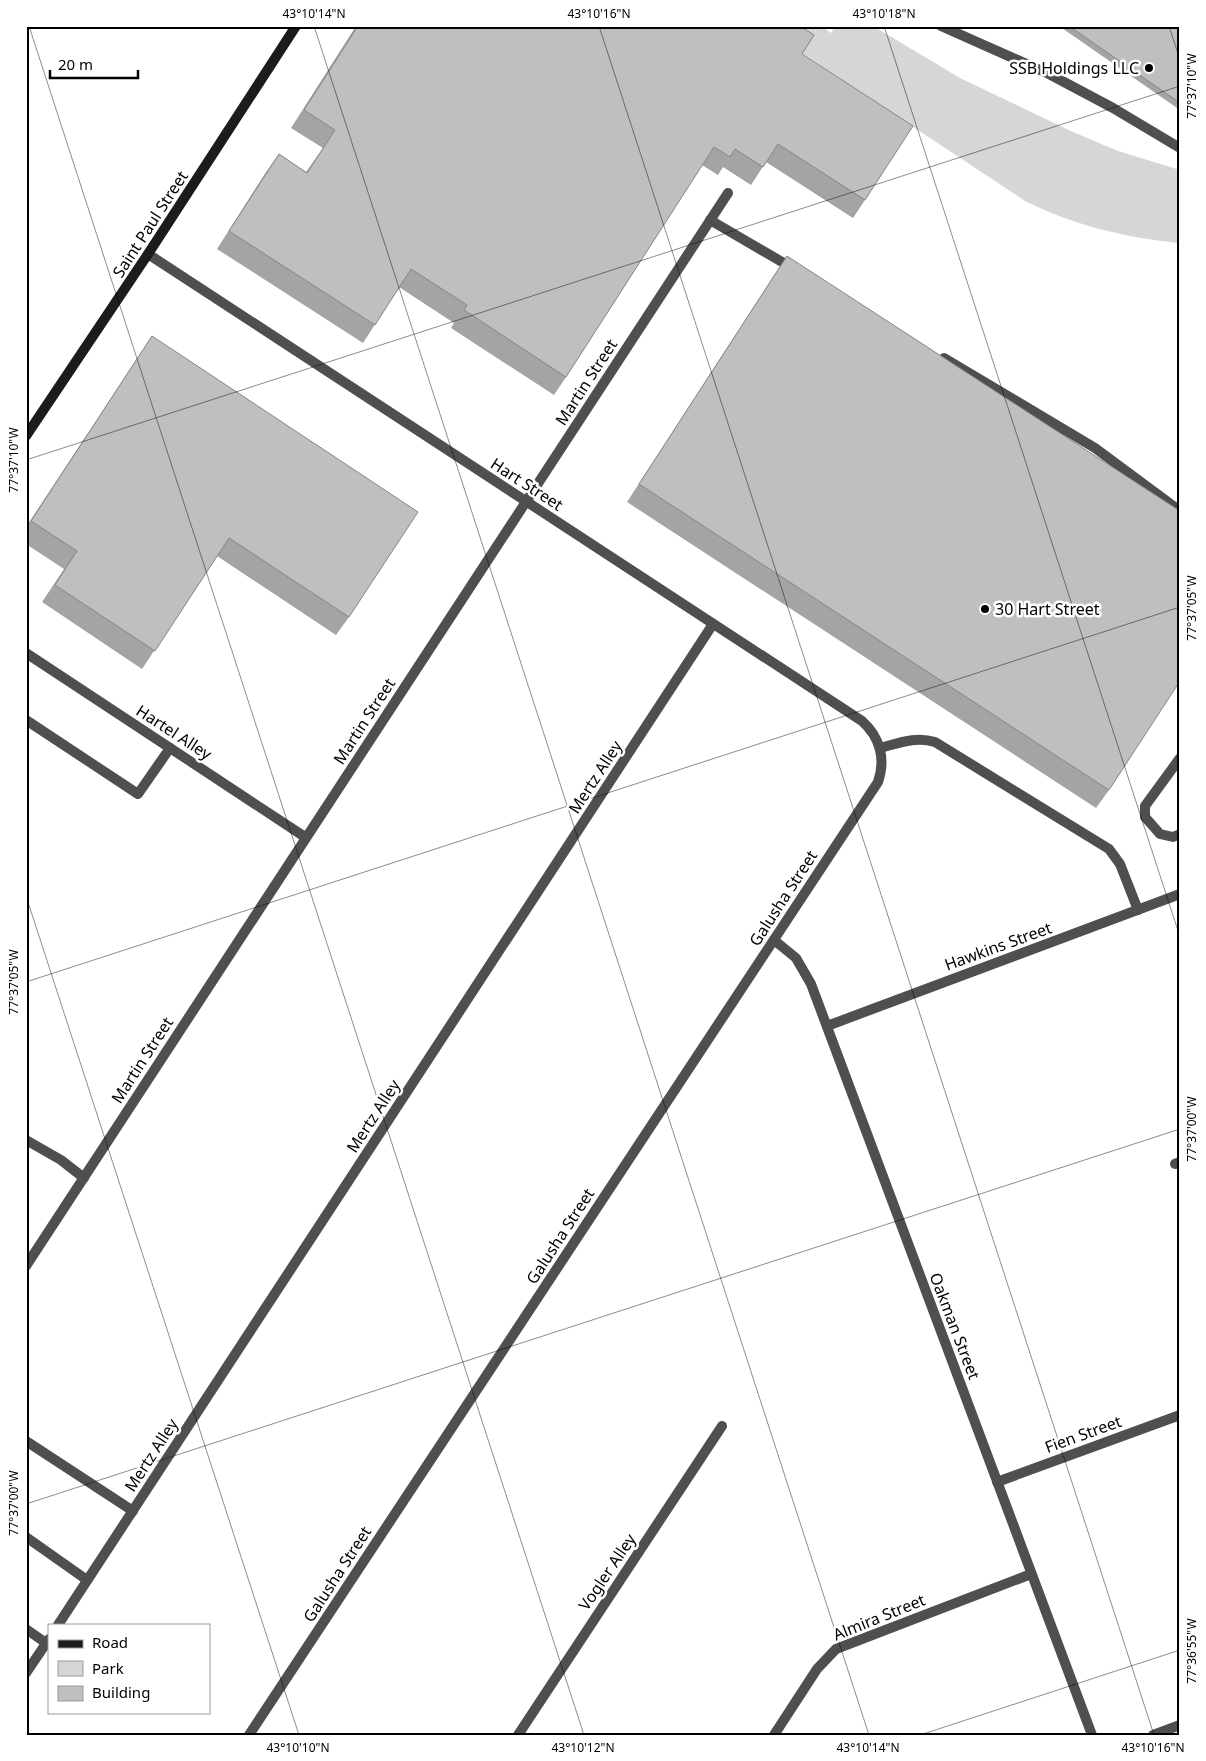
<svg xmlns="http://www.w3.org/2000/svg" width="1206" height="1761" viewBox="0 0 1206 1761" font-family="'Noto Sans',sans-serif">
<style>
.green{fill:#d6d6d6}
.lines{fill:none;stroke-linecap:round;stroke-linejoin:round}
.lane{stroke:#4f4f4f;stroke-width:10}
.street{stroke:#4f4f4f;stroke-width:10}
.secondary{stroke:#1c1c1c;stroke-width:10}
.wall{fill:#a4a4a4}
.building{fill:#bfbfbf;stroke:#868686}
.ticks{fill:none;stroke:#000;stroke-width:1;stroke-opacity:0.45}
.poi-dot{fill:#000;stroke:#fff;stroke-width:2}
.labels{text-anchor:middle;stroke-width:5;stroke-linejoin:round;paint-order:stroke}
.poi-label{font-size:16px;fill:#000;stroke:#fff;text-anchor:end}
.street-label{font-size:16px;fill:#000;stroke:#fff}
.neatline{fill:none;stroke:#000;stroke-width:2}
.ticks-label{font-size:12px;text-anchor:middle;fill:#000}
</style>
<rect width="100%" height="100%" fill="#fff"/>
<path class="green" d="M761,26H821L831,33L835,26H873L960,78L1073,132L1118,151L1180,170V243C1126,238 1073,225 1025,201Z"/>
<g class="lines">
<g class="lane">
<polyline points="941,26 1049,74 1113,108 1180,148"/>
<polyline points="710,220 794,269"/>
<polyline points="944,358 1095,448 1180,511"/>
<polyline points="26,653 305,837"/>
<polyline points="26,720 138,794 170,748"/>
<path d="M880,748C899,743 916,736 935,742L1109,849L1120,864L1138,910"/>
<polyline points="1180,758 1145,806 1145,817 1160,834 1173,837 1180,834"/>
<polyline points="26,1140 61,1160 84,1178"/>
<polyline points="1175,1164 1180,1162"/>
<polyline points="26,1441 133,1511"/>
<polyline points="26,1537 87,1580"/>
<polyline points="58,1625 713,624"/>
<polyline points="26,1629 46,1643"/>
<polyline points="26,1673 49,1639"/>
<polyline points="518,1735 722,1426"/>
</g>
<g class="street">
<path d="M148,254L862,721C880,737 886,759 878,782L249,1735"/>
<polyline points="774,940 796,958 811,984 1092,1735"/>
<polyline points="827,1026 1180,894"/>
<polyline points="26,1266 728,193"/>
<polyline points="997,1482 1180,1415"/>
<polyline points="774,1735 817,1669 836,1649 1031,1574"/>
<polyline points="1153,1735 1180,1725"/>
</g>
<polyline class="secondary" points="26,436 148,254 296,26"/>
</g>
<g class="wall">
<polygon points="356,26 800,26 802,54 865,200 853,218 766,162 751,185 723,167 718,175 702,165 566,377 554,395 451,328 454,323 399,287 363,343 217,249 266,172 279,154 306,172 323,148 291,128"/>
<polygon points="1059,26 1180,26 1180,110"/>
<polygon points="787,256 1109,790 1096,808 627,502 775,274"/>
<polygon points="152,336 349,617 336,635 217,556 142,669 42,602 64,569 26,544 26,527"/>
</g>
<g class="building">
<polygon points="358,26 800,26 814,35 802,54 913,126 865,200 778,144 763,167 735,149 730,157 714,147 566,377 464,310 467,305 411,269 375,325 229,231 279,154 307,173 335,130 304,110"/>
<polygon points="1069,26 1180,26 1180,103"/>
<polygon points="787,256 1180,511 1180,681 1109,790 639,484"/>
<polygon points="152,336 418,512 349,617 229,538 155,651 55,585 77,551 31,521"/>
</g>
<path class="ticks" d="M29,26L584,1735M314,26L869,1735M599,26L1154,1735M884,26L1180,937M1169,26L1180,60M26,460L1180,86M26,896L299,1735M26,982L1180,607M26,1504L1180,1129M920,1735L1180,1650"/>
<g class="poi-dot">
<circle cx="1149" cy="68" r="5"/>
<circle cx="985" cy="609" r="5"/>
</g>
<g class="labels">
<g class="poi-label">
<text x="1139" y="74">SSB Holdings LLC</text>
<text x="995" y="615" text-anchor="start">30 Hart Street</text>
</g>
<g class="street-label">
<text transform="translate(150 224) rotate(-57)" y="6">Saint Paul Street</text>
<text transform="translate(586 382) rotate(-57)" y="6">Martin Street</text>
<text transform="translate(527 484) rotate(33)" y="6">Hart Street</text>
<text transform="translate(364 721) rotate(-57)" y="6">Martin Street</text>
<text transform="translate(174 732) rotate(33)" y="6">Hartel Alley</text>
<text transform="translate(595 777) rotate(-57)" y="6">Mertz Alley</text>
<text transform="translate(783 898) rotate(-57)" y="6">Galusha Street</text>
<text transform="translate(998 946) rotate(-20)" y="6">Hawkins Street</text>
<text transform="translate(142 1060) rotate(-57)" y="6">Martin Street</text>
<text transform="translate(373 1116) rotate(-57)" y="6">Mertz Alley</text>
<text transform="translate(560 1236) rotate(-57)" y="6">Galusha Street</text>
<text transform="translate(955 1326) rotate(69)" y="6">Oakman Street</text>
<text transform="translate(1083 1434) rotate(-20)" y="6">Fien Street</text>
<text transform="translate(151 1455) rotate(-57)" y="6">Mertz Alley</text>
<text transform="translate(607 1572) rotate(-56)" y="6">Vogler Alley</text>
<text transform="translate(337 1574) rotate(-57)" y="6">Galusha Street</text>
<text transform="translate(879 1617) rotate(-22)" y="6">Almira Street</text>
</g>
</g>
<rect width="1206" height="1761" fill="none" stroke="#ffffff" stroke-width="55"/>
<rect x="48" y="1624" width="162" height="90" fill="#ffffff" stroke="#999999"/>
<rect x="58" y="1640" width="25" height="8" fill="#1c1c1c" stroke="#999999"/>
<text x="92" y="1648" font-size="15" fill="#000000">Road</text>
<rect x="58" y="1661" width="25" height="15" fill="#d6d6d6" stroke="#999999"/>
<text x="92" y="1674" font-size="15" fill="#000000">Park</text>
<rect x="58" y="1686" width="25" height="15" fill="#bfbfbf" stroke="#999999"/>
<text x="92" y="1698" font-size="15" fill="#000000">Building</text>
<path d="M50 70v8h88v-8" fill="none" stroke="#000000" stroke-width="2.5"/>
<text x="58" y="70" font-size="15" fill="#000000" stroke="#ffffff" stroke-width="4" paint-order="stroke">20 m</text>
<rect x="28" y="28" width="1150" height="1706" class="neatline"/>
<g class="ticks-label">
<text x="314" y="18">43°10'14"N</text>
<text x="599" y="18">43°10'16"N</text>
<text x="884" y="18">43°10'18"N</text>
<text transform="translate(1192 86) rotate(-90)" y="4">77°37'10"W</text>
<text transform="translate(14 460) rotate(-90)" y="4">77°37'10"W</text>
<text transform="translate(1192 608) rotate(-90)" y="4">77°37'05"W</text>
<text transform="translate(14 982) rotate(-90)" y="4">77°37'05"W</text>
<text transform="translate(1192 1129) rotate(-90)" y="4">77°37'00"W</text>
<text transform="translate(14 1503) rotate(-90)" y="4">77°37'00"W</text>
<text transform="translate(1192 1651) rotate(-90)" y="4">77°36'55"W</text>
<text x="298" y="1752">43°10'10"N</text>
<text x="583" y="1752">43°10'12"N</text>
<text x="868" y="1752">43°10'14"N</text>
<text x="1153" y="1752">43°10'16"N</text>
</g>
</svg>
